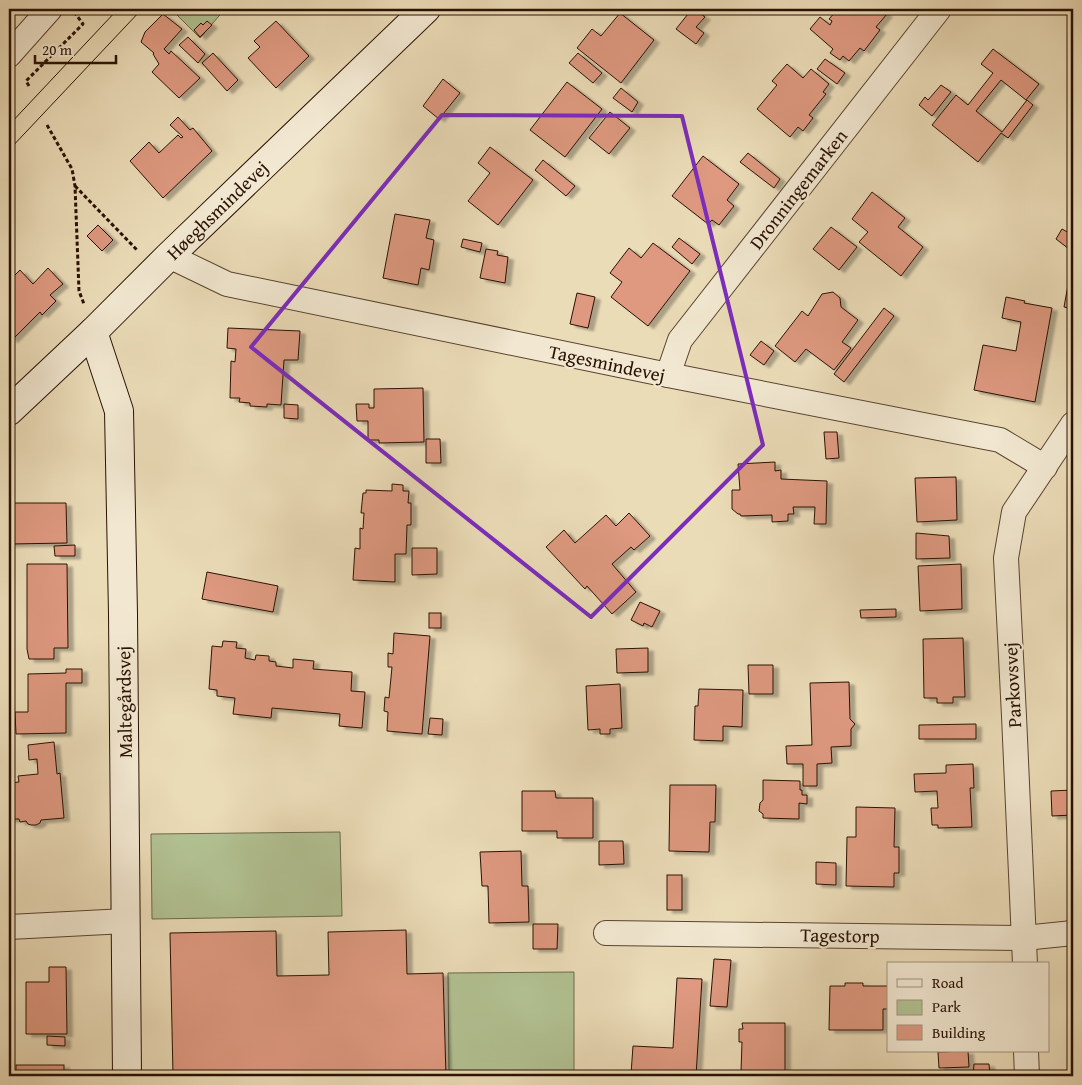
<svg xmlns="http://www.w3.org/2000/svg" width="1082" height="1085" viewBox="0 0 1082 1085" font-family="'Gentium Book Plus',serif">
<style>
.green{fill:#b2c293;stroke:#6e6a4b}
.building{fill:#de9980;stroke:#291103;filter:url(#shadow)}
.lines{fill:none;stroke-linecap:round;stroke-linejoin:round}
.street-casing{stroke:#5a4430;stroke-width:26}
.secondary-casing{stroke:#291103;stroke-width:30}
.path{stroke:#291103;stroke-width:3;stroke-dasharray:4 2.5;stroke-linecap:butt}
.street{stroke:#f2e8d1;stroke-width:24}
.secondary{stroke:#f2e8d1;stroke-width:28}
.tram{stroke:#291103;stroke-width:1}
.marked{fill:none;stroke:#7b2cbf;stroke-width:4;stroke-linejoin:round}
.labels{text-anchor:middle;stroke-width:4.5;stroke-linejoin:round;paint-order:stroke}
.street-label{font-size:19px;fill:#291103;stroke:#f2e8d1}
</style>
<defs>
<filter id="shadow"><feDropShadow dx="5.5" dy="3" stdDeviation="1" flood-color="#0004"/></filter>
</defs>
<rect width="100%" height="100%" fill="#ebdcb8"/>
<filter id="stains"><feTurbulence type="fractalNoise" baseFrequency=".004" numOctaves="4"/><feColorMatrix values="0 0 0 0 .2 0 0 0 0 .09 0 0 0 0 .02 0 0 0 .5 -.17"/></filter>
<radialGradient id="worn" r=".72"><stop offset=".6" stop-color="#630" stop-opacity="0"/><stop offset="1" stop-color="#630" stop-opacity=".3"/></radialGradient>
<g class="green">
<polygon points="171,9 225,9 200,38"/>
<polygon points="340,832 342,916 152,919 151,834"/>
<polygon points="574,972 574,1076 449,1076 448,973"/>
</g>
<g class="building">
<polygon points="682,9 700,9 698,12 705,17 696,27 704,33 696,44 676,29 688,14"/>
<polygon points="838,9 880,9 887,14 876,27 880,30 864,51 860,48 849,61 843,56 840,60 830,53 833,49 810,29 820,17 830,25 832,21 829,19"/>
<polygon points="620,13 654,40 621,83 577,48 592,29 601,36"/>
<polygon points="163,14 182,29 164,49 169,54 171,51 200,78 179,98 152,72 159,64 153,54 154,53 141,42 145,32"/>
<polygon points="207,21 212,25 200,37 194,30 201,23 203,25"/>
<polygon points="276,21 309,56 276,88 248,58 260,47 254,41"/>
<polygon points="188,37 205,54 198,63 179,45"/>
<polygon points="993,49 1039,84 1026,100 1001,80 976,111 1002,132 1027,100 1033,105 1008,138 1001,133 978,162 932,125 956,95 968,105 993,73 981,64"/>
<polygon points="213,53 238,80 227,91 202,63"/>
<polygon points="578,53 602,73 593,83 569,63"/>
<polygon points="825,59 845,73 837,84 817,69"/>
<polygon points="787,64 803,78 811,69 829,84 823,92 826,94 809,115 813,118 803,131 798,127 790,137 757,109 777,85 772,81"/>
<polygon points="443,79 460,93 439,119 423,106"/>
<polygon points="567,82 602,109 565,157 530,130"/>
<polygon points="941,85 951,92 932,116 919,105 925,97 928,100"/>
<polygon points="621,88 638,102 632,112 613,98"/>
<polygon points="610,112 630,128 609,154 589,138"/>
<polygon points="178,117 190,130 193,128 212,151 163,198 130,161 149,142 159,153 178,135 181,138 183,137 170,125"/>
<polygon points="490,147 533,180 498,225 468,201 490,173 478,163"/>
<polygon points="748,153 780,179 774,188 740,162"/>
<polygon points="703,156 739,184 727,200 734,206 719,225 712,220 708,224 672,196"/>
<polygon points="543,160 575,186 566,196 535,170"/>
<polygon points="872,192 905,218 898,227 923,247 901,276 859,242 868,232 852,219"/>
<polygon points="395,214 430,220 426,238 434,240 429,270 421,268 418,285 383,278"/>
<polygon points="98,225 113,240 102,251 87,236"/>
<polygon points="831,227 857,247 839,270 813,249"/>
<polygon points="1062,229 1073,235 1073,252 1056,239"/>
<polygon points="679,238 700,254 692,264 672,247"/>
<polygon points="463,239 482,243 480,252 461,247"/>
<polygon points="653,243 690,271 648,326 611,297 622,282 610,273 629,248 641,258"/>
<polygon points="486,249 498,251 497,255 508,257 505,283 480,278"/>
<polygon points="48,268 63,284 50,295 56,301 42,315 40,312 12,340 9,336 9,281 20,270 33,284"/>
<polygon points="1068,285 1073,286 1073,309 1064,307"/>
<polygon points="833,292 840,298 841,307 858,320 842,342 851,348 834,370 806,349 795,362 775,346 802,311 808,316 822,294"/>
<polygon points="577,293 595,297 588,328 570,324"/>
<polygon points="1006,297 1025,301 1024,303 1052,308 1035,402 974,390 983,345 1016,351 1021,322 1002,318"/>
<polygon points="884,308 894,316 844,382 834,374"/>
<polygon points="228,328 300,331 298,360 284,360 281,405 267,404 267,407 250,406 250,403 239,402 240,398 230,398 231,361 235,362 236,349 227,348"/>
<polygon points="761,341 774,351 764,365 750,355"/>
<polygon points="423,388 424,442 379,443 379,440 368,440 368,421 357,421 356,404 369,404 369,408 374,408 374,389"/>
<polygon points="284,404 298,405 298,419 284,418"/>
<polygon points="824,432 837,432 839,458 826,459"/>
<polygon points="426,439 440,439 441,463 426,463"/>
<polygon points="775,462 775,471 781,470 781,479 827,481 826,524 814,524 815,507 793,507 794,514 788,514 788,521 772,522 772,515 741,516 740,514 738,514 732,509 732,490 740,490 738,464"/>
<polygon points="956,477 957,520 917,522 915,478"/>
<polygon points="392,484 403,485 403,491 409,491 408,503 411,503 411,525 407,525 406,554 395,554 395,582 353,580 355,548 360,549 360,528 363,529 364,513 361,513 363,493 366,493 366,490 392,491"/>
<polygon points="9,503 66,503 67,543 9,544"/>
<polygon points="629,513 650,536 634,550 631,547 612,564 636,592 612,614 587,586 585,589 546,547 564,530 575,543 606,515 616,526"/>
<polygon points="916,533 949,536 950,558 916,559"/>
<polygon points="75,545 75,556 55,556 54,546"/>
<polygon points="1073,545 1073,573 1068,572"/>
<polygon points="412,548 437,548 437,574 412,575"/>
<polygon points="27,564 67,564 68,648 54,648 54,659 29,659 27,649"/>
<polygon points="961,564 962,609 920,611 918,566"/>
<polygon points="207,572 278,586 273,612 202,599"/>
<polygon points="640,602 660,611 652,627 644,623 643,626 631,620"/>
<polygon points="896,609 896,617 861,618 860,610"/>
<rect x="429" y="613" width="12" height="15"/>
<polygon points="394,633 430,636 422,734 387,731 388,712 384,711 385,697 389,698 392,667 388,667 388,653 393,654"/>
<polygon points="963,638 965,697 953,697 953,703 937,703 937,698 924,698 923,639"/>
<polygon points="223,641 237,642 236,648 246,649 245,658 255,660 256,655 269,656 269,661 276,662 276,666 293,668 293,659 314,661 313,669 352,672 351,691 365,692 362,728 339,726 340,714 272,708 271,718 233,714 235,698 217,696 217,690 209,689 212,646 222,647"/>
<polygon points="648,648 648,672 617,673 616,649"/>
<polygon points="748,665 773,665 773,694 749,694"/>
<polygon points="66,669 82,669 82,683 66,683 66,733 16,734 15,712 28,712 28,674 66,673"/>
<polygon points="849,682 850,719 855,724 851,729 851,746 831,747 832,763 817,764 817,786 803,786 803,764 787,764 786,746 812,745 810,683"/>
<polygon points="620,684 622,728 610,729 610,734 600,734 600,729 588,730 586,686"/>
<polygon points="699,689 743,690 742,727 723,726 723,741 694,740 695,706 698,706"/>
<polygon points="430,718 443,719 442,735 428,734"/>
<polygon points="976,724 976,739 919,739 919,725"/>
<polygon points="54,742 57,774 60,773 64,818 41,820 40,823 36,825 31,825 28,824 26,821 20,822 19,819 9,819 9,783 19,782 18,776 38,774 37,759 29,760 28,745"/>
<polygon points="973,764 974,788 970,788 972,827 938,828 938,825 932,825 931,808 938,808 937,791 915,792 914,774 946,773 946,765"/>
<polygon points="763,780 800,781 800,790 802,790 802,795 807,795 807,804 799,803 799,819 763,818 763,814 759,811 760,803 763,800"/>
<polygon points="670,785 716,785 715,822 710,822 709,852 669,851"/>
<polygon points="1073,790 1073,815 1052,816 1051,791"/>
<polygon points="522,791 555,791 556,798 593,798 593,838 557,838 557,831 522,831"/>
<polygon points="856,807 895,808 894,847 899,847 899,873 894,873 894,887 846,886 847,837 856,837"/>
<polygon points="599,841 623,841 624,864 599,865"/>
<polygon points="521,851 522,886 528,886 529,922 489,923 488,886 482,886 480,852"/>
<polygon points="816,862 836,863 836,885 816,884"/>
<rect x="667" y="875" width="15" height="35"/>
<polygon points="533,924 558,924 557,949 533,949"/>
<polygon points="406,930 407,974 443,973 446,1076 173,1076 170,933 276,931 277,976 329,975 328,932"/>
<polygon points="714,959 731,960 727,1007 710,1006"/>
<polygon points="49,967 66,967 67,1034 26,1034 26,982 49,982"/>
<polygon points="677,978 702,979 696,1076 631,1074 633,1046 673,1048"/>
<polygon points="845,983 863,983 863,986 888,986 888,1009 883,1009 883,1030 829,1030 830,986 845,986"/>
<polygon points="742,1023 785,1023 785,1074 761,1074 761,1076 730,1076 730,1072 741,1072 742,1042 739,1042 739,1029 743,1029"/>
<polygon points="47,1036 65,1037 65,1046 47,1045"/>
<polygon points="968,1051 969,1067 939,1068 938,1052"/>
<polygon points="974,1064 989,1064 990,1076 973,1076"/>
<rect x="16" y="1065" width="48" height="11"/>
</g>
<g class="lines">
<g class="street-casing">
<g id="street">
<polyline points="9,55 50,9"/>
<polyline points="169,256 227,284 668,375 1000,440 1045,467"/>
<polyline points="668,375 680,340 939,9"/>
<polyline points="9,927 126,921"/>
<polyline points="606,933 1024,938 1073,933"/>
<polyline points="1025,964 1014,716 1006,558 1014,512 1073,424"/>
<polyline points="1026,1051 1027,1076"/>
</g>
</g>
<g class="secondary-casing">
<g id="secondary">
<polyline points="93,332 119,411 123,614 127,1076"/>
<polyline points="9,411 93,332 169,256 426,9"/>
</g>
</g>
<g class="path">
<polyline points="29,86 26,81 83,24 75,13"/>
<polyline points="47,125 72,169 75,186 79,291 84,304"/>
<polyline points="75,186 137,250"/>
</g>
<use href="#street" class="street"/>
<use href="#secondary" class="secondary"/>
<g class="tram">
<polyline points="9,125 118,9"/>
<polyline points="9,150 142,9"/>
</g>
</g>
<path class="marked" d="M442,115L682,116L763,445L591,617L251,347Z"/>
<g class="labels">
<g class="street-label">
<text transform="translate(798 189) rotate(-52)" y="7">Dronningemarken</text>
<text transform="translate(217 210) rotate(-44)" y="7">Høeghsmindevej</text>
<text transform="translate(607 363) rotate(12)" y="7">Tagesmindevej</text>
<text transform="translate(1012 685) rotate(-93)" y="7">Parkovsvej</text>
<text transform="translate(124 702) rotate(-91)" y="7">Maltegårdsvej</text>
<text transform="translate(840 935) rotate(1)" y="7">Tagestorp</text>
</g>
</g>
<rect width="1082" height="1085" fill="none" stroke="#ebdcb8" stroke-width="30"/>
<rect x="10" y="10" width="1062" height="1065" fill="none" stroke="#291103" stroke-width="2.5"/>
<rect x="15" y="15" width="1052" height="1055" fill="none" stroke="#291103"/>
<rect x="887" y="962" width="162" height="90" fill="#f2e8d1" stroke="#a2927f"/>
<rect x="897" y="979" width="25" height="8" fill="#f2e8d1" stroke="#a2927f"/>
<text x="932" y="988" font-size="15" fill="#291103">Road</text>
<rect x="897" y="1000" width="25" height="15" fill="#b2c293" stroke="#a2927f"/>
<text x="932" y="1012" font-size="15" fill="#291103">Park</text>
<rect x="897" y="1025" width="25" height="15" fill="#de9980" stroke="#a2927f"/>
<text x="932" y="1038" font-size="15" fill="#291103">Building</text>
<path d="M35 55v8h81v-8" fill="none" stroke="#291103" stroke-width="2.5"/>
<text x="42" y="55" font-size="15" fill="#291103" stroke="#f2e8d1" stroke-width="4" paint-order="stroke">20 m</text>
<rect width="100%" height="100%" filter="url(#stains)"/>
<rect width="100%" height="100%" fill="url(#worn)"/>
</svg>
